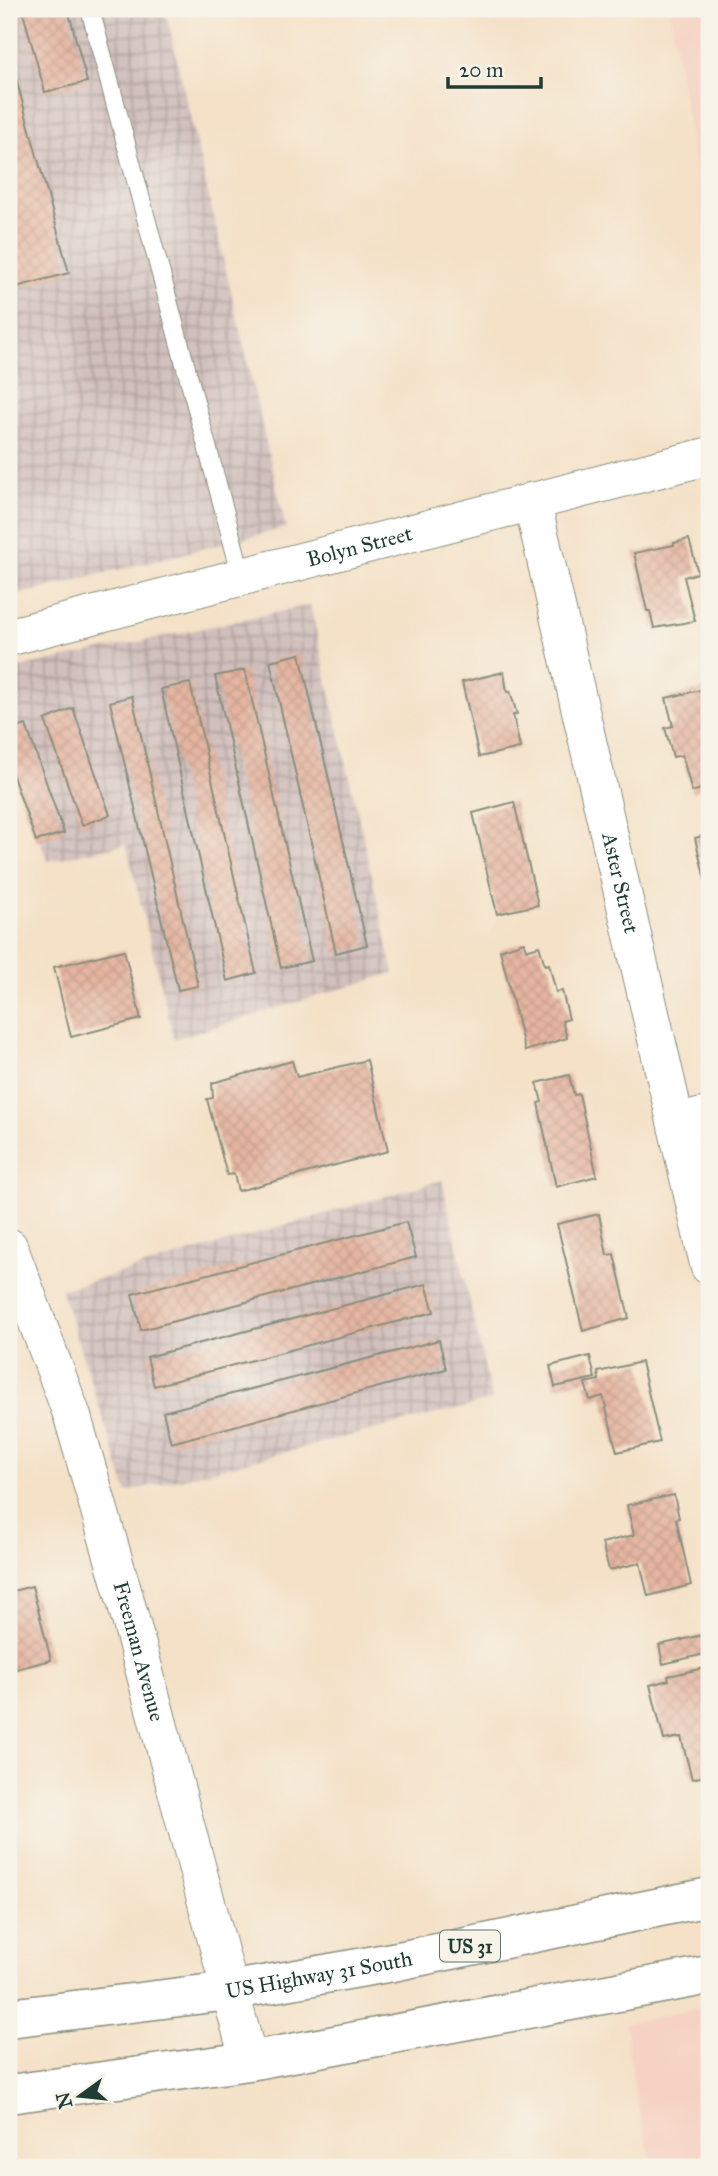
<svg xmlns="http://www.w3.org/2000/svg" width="718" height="2176" viewBox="0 0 718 2176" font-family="'IM FELL Great Primer',serif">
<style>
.built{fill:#f5d2c3}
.industrial{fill:url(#industrial-grid)}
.building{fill:url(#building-cross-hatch)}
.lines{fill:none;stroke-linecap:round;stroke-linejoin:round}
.service-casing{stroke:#8a8f7e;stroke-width:20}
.minor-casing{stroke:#8a8f7e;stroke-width:39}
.primary-casing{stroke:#8a8f7e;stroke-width:41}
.service{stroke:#fff;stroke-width:18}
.minor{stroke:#fff;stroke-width:37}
.primary{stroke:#fff;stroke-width:38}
.labels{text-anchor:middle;stroke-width:6;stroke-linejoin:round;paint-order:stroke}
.shield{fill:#f7f3e8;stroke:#60746a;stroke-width:2}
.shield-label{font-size:19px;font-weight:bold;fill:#1f3d34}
.street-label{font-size:21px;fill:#1f3d34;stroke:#f7f3e8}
</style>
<defs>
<pattern id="industrial-grid" width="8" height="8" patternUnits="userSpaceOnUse" patternTransform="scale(1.75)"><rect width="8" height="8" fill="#d1bfbd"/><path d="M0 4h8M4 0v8" fill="none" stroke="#a99c9a"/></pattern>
<pattern id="building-cross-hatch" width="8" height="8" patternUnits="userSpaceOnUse" patternTransform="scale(1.75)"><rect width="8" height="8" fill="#e6b6a2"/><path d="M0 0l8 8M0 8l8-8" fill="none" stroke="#c59d8c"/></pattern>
</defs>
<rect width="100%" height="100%" fill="#f7f3e8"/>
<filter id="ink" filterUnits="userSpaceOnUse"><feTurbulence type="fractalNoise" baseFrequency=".0143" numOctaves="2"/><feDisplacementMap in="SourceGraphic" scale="14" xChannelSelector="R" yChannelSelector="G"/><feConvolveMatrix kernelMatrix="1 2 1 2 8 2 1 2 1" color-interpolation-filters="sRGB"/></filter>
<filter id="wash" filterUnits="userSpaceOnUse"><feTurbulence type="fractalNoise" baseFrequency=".00686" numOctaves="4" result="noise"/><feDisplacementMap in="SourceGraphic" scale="28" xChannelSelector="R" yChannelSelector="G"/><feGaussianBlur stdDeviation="1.57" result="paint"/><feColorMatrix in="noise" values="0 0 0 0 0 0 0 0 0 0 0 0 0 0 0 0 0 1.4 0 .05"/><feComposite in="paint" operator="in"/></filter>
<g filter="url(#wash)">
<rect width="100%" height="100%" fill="#f4e1c7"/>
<g class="built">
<polygon points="669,9 709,9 709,251"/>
<polygon points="709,2006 709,2167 653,2167 636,2098 625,2024"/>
</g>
<g class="industrial">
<polygon points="9,9 165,9 286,528 9,597"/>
<polygon points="310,605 394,973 174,1039 126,844 48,861 9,754 9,670"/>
<polygon points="442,1180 492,1400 127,1492 61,1290"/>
</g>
<g id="blocks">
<g class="building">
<polygon points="22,9 68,9 87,82 45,92"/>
<polygon points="9,53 69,273 9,289"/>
<polygon points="689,539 698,573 684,577 695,621 654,628 650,611 647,611 634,553 674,545 674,543"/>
<polygon points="300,654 367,945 336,953 270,661"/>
<polygon points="245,670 312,961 281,968 215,676"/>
<polygon points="504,672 507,692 510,691 517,714 513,715 520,748 479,757 462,682"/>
<polygon points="190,683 256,973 227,981 161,689"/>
<polygon points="709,688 709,786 692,792 682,755 673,757 665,728 673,726 666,698"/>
<polygon points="132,696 198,986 178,990 110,702"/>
<polygon points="73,708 110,815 82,825 45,720"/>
<polygon points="26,725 64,833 36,841 9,765 9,731"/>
<polygon points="514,802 538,905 497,914 473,813"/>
<polygon points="709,834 709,892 708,892 695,838"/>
<polygon points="524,942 526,950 539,946 545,965 549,964 556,992 562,991 569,1019 562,1021 567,1038 525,1051 500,950"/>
<polygon points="124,950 141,1019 71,1037 54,967"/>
<polygon points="367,1060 388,1151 238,1191 234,1174 227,1175 207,1099 213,1098 212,1083 292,1061 297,1077"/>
<polygon points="569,1075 574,1095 579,1094 597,1176 556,1187 538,1103 542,1102 537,1083"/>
<polygon points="599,1214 607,1255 614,1254 629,1318 583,1331 557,1224"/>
<polygon points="406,1222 416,1257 141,1330 132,1294"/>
<polygon points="426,1284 434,1312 154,1386 147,1357"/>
<polygon points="439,1340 446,1369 171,1443 163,1412"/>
<polygon points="590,1356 595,1378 555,1387 550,1366"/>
<polygon points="641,1362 660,1442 617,1452 603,1396 590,1400 585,1383 599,1380 598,1372"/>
<polygon points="674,1495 679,1518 676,1519 691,1585 648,1596 640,1563 609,1570 602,1543 634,1535 627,1505"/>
<polygon points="32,1586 51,1660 9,1671 9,1592"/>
<polygon points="707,1634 709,1653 663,1664 659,1645"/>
<polygon points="709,1667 709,1775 692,1779 681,1737 664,1740 650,1685 669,1680 668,1676"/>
</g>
</g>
</g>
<g filter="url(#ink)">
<use href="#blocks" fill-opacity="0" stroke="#8a8f7e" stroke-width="2"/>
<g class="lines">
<g class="service-casing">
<polyline id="service" points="90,9 242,577"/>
</g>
<g class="minor-casing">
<g id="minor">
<path id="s1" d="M532,501L709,1266"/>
<path id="s2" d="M9,637L709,456"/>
<polyline points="677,1123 709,1115"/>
<path id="s3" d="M9,1247L72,1415L125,1599L249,2061"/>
</g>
</g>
<g class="primary-casing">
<g id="primary">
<path id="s4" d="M9,2018L229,1991L398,1961L709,1897"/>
<polyline points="9,2094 249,2061 709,1975"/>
</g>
</g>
<use href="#service" class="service"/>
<use href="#minor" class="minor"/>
<use href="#primary" class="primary"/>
</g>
</g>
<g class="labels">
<rect class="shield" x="440" y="1930.5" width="60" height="31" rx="5"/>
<g class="shield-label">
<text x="470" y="1953">US 31</text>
</g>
<g class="street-label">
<text dy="7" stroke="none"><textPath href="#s2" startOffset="362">Bolyn Street</textPath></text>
<text dy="7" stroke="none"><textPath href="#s1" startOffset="392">Aster Street</textPath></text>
<text dy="7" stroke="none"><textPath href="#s3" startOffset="425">Freeman Avenue</textPath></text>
<text dy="7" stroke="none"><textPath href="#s4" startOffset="313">US Highway 31 South</textPath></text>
</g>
</g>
<rect width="718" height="2176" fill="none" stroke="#f7f3e8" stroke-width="35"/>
<g transform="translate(80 2096) rotate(255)" stroke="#f7f3e8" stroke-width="5" paint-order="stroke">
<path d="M0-5L12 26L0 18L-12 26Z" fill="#1f3d34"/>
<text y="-10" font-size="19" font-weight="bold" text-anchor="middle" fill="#1f3d34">N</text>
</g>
<path d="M448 77v10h93v-10" fill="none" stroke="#1f3d34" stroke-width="3.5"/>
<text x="459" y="77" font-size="21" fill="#1f3d34" stroke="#f7f3e8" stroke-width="5" paint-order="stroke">20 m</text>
</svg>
